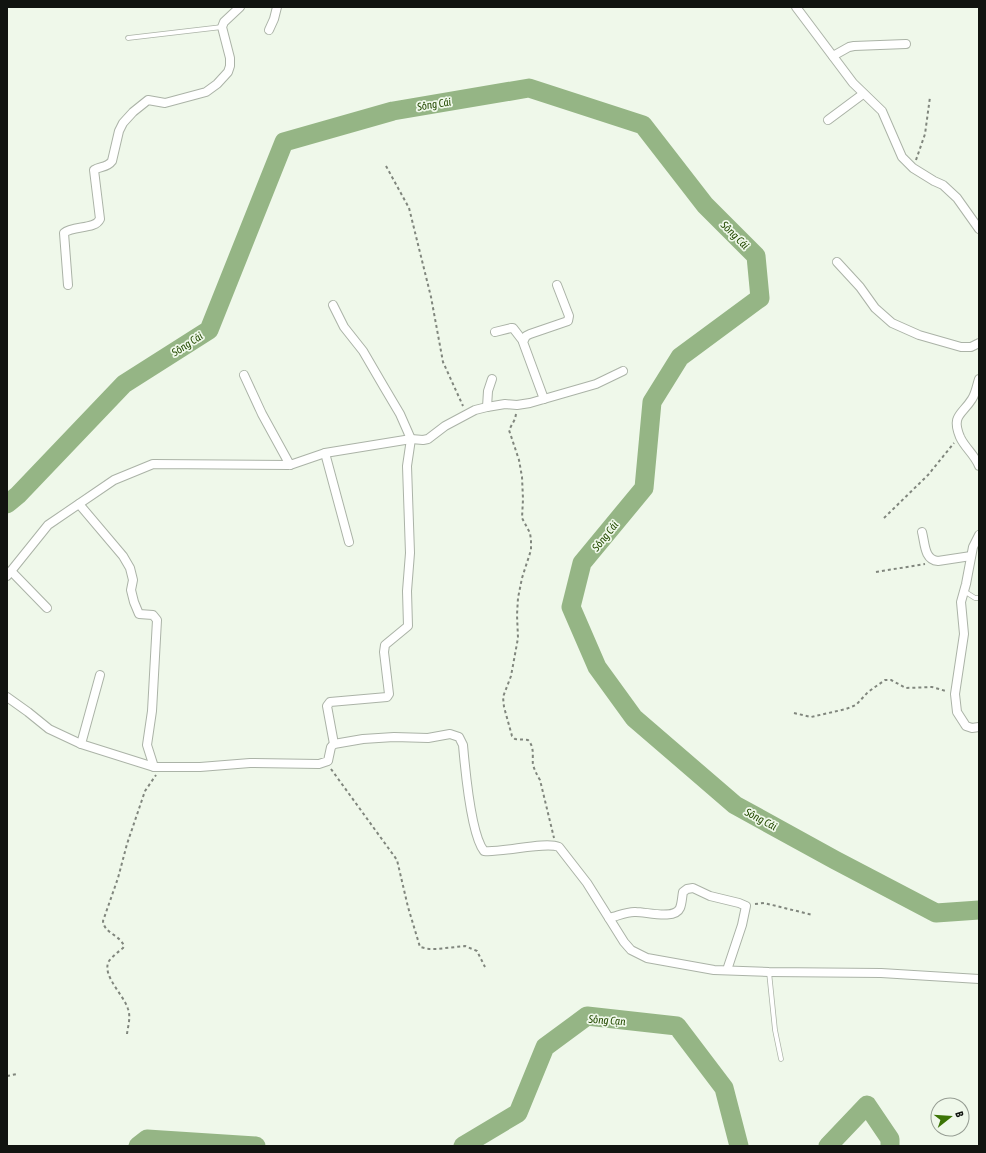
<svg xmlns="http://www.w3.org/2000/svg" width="986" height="1153" viewBox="0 0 986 1153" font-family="'Asap Condensed',sans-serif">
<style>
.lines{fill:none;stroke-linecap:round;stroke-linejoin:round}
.river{stroke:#95b585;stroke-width:19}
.lane-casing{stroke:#abb3a7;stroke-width:5.5}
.street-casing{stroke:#abb3a7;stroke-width:10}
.path{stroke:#80867d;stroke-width:2;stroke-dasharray:3 3;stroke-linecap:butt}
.lane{stroke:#fff;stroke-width:4}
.street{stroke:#fff;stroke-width:8}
.labels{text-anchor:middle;stroke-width:3.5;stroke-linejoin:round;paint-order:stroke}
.water-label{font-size:11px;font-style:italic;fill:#244b02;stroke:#eff8ea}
</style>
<rect width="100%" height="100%" fill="#eff8ea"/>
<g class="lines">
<g class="river">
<polyline points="7,504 18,495 124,384 209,330 284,142 393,111 529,88 643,125 705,205 756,256 760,298 680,357 652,402 644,488 582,563 571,607 597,667 634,718 735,805 835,860 936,913 979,910"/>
<polyline points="138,1146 147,1139 256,1146"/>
<polyline points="463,1146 518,1113 545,1047 587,1016 677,1026 724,1088 739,1146"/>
<polyline points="828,1146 867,1105 890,1139 890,1146"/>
</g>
<g class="lane-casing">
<g id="lane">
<polyline points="128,38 222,27"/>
<polyline points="964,591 975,598 979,598"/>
<polyline points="769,972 775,1030 781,1059"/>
</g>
</g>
<g class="street-casing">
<g id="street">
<polyline points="796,7 853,83 882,111 902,157 913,168 934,181 943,185 957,198 979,229"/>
<polyline points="269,30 274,19 277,7"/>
<polyline points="833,56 849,47 854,46 906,44"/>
<polyline points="828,120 863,94"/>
<polyline points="837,262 860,287 875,308 892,323 919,335 961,347 971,347 979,343"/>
<path d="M68,285L64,233C73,225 95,230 100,219L94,170C100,166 107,168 112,161L119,131L123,123L133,112L148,100L165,103L206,92L217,84L228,72L230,66V58L222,27L224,22L240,7"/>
<polyline points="333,305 344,327 363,351 384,387 400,414 411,439 407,466 410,553 407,591 408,626 385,645 384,652 389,694 387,697 330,702 327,706 334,744"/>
<polyline points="495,332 511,328 513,328 523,341"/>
<polyline points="244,375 262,414 290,465"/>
<path d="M979,379C977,385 976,393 972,399C962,415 951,415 960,437C965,448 975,455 979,466"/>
<polyline points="544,399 523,342 526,336 530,334 568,321 569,316 557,285"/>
<polyline points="487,407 488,391 492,379"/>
<polyline points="325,453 349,542"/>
<polyline points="79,504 123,556 130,568 133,580 131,590 134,602 139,614 153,615 157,620 152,711 147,745 154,767"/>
<path d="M922,532C925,543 924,560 938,561L971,556"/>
<polyline points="979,535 973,547 966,584 961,602 964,634 955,694 957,712 966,726 972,728 979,727"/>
<polyline points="11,571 47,608"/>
<polyline points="7,576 48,525 114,480 153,464 290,465 325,453 411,439 423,440 428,439 445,426 475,410 487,407 505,404 517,405 530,403 596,384 623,371"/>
<path d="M7,697L28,712L49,729L81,744L154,767H200L250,763L319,764L328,761L331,747L334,744L363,739L394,737L428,738L450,734L459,737L463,745C465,768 471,835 484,851C503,853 545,841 559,847L587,883L624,942L631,950L647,958L714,970L769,972L881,973L979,979"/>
<polyline points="81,744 100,675"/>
<path d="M609,918C618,916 628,911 636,912C647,912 675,920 680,908C682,903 682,897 683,892L687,889L693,888L710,896L739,903L746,906L742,925L727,970"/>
</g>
</g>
<g class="path">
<polyline points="916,160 925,134 930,97"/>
<polyline points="386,166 409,208 431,297 443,362 463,406"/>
<path d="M516,414L515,419L509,430L519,460L522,477L523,499L522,518L530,533L531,540V550L522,578L518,598L517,615L518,638L511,676L503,697L504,707L512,736L515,739L528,740C535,747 532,757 533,765C535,771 537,775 540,780L554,838"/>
<polyline points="884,518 928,475 954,443"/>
<polyline points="876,572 925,564"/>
<polyline points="794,713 811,717 846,709 856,705 868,692 885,680 891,680 906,688 932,687 946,691"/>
<polyline points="331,769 397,860 408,907 420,947 429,949 437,949 465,946 477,951 485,967"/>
<polyline points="755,904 764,903 813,915"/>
<path d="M127,1034C128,1026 131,1017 128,1009C124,995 101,975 109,961C113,956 118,952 123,948L124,946C120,935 104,933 103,921L118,878L127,844L145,791L156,775"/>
<polyline points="7,1076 17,1074"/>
</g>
<use href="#lane" class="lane"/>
<use href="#street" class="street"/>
</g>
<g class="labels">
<g class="water-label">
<text transform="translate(434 104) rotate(-9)" y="4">Sông Cái</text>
<text transform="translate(735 235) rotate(45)" y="4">Sông Cái</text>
<text transform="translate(187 344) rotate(-33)" y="4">Sông Cái</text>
<text transform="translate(605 536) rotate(-51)" y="4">Sông Cái</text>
<text transform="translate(761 819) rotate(28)" y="4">Sông Cái</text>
<text transform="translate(607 1020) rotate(4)" y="4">Sông Cạn</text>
</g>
</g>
<rect width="986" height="1153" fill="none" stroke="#111410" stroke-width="16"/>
<g transform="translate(950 1117) rotate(73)"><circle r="19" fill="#eff8ea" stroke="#969d93"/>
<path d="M0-3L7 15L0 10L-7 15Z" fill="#3b7405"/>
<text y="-6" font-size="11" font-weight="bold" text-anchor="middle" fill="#111410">B</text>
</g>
</svg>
